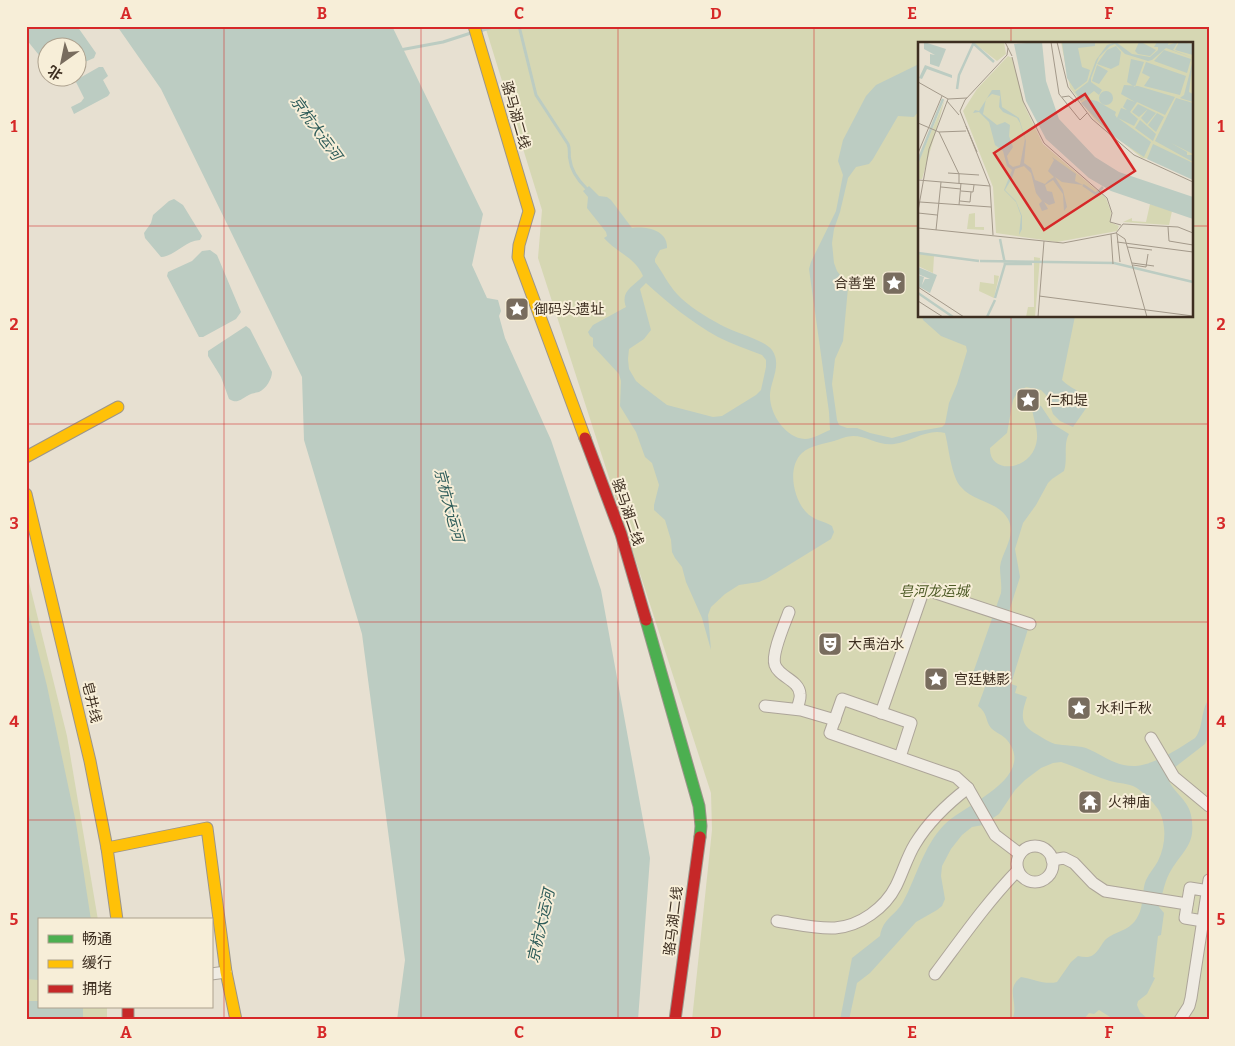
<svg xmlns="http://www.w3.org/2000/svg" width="1235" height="1046" viewBox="0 0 1235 1046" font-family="Bitter,'Noto Sans SC',serif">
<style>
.green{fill:#d6d7b3;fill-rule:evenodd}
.water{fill:#bcccc2;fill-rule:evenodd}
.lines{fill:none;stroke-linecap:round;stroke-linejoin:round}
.stream{stroke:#bcccc2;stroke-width:3}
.street-casing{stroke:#ada599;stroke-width:13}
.fast-casing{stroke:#9c958a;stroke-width:13}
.slow-casing{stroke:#9c958a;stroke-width:13}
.jam-casing{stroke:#9c958a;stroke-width:13}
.street{stroke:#efebe3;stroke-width:11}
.fast{stroke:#4caf50;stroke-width:11}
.slow{stroke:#ffc107;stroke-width:11}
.jam{stroke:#c62828;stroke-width:11}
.grid{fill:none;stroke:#d62828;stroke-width:1;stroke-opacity:0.55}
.labels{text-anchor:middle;stroke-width:4;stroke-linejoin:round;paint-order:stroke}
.street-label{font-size:14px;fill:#3d2e20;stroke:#f7eed8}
.poi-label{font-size:14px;fill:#3d2e20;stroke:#f7eed8;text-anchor:start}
.park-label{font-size:14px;font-style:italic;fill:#4d5a26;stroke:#f7eed8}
.water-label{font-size:15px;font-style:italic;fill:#2f5d5a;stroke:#f7eed8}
.inset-river{fill:none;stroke:#bcccc2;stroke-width:2.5}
.inset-road{fill:none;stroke:#a3998a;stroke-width:1}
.view{fill:#d62828;fill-opacity:0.15;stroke:#d62828;stroke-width:2.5}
.inset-edge{fill:none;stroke:#3d2e20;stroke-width:2.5}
.neatline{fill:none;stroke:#d62828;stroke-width:2}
.grid-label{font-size:16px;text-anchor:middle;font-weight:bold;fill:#d62828}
</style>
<rect width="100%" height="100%" fill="#e7e0d1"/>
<g class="green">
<path d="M485,26H1209V1020H692L712,830L711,793L538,258L542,210ZM919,44H1191V316H919Z"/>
<polygon points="26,570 67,736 98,920 39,920 39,1007 107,1007 107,1020 26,1020"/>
</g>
<g class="water">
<polygon points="26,26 77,26 96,53 94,58 78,65 78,48 48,48 47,65 26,39"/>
<polygon points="117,26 392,26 483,214 472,265 487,298 498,300 501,311 499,316 505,338 551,440 601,590 650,858 638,1020 397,1020 405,960 362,634 304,440 302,377 161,89"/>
<path d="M919,64L918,112L914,117L898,116L873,159L869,164L856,167L848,178L840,212L834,229L832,243L834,263L837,271L844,280L848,288L843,341L835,359L832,384L837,420L839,425L847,428H857L870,433L892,438L914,432L942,427L945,424L949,403L957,384L967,351L966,346L941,336L923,320L922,316H1075L1062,380C1070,389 1086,392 1089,404L1073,427L1060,421L1053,414L1047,396L1041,390L1026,387L1017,393L1013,400L1007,433L990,448C989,476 1034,471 1037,439C1038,429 1033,418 1032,408L1035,404L1041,406L1053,424L1069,434C1063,444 1068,460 1064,471L1052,479L1048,483L1036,505L1023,523L1015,549L1020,577L1006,621L1028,629L1011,684L1017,686L1015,693L1027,697C1021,715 1019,725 1038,735C1043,738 1049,742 1055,744C1065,746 1076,745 1086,748C1103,755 1116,767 1136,766C1156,764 1178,749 1195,738C1204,727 1200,711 1209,699V735L1205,744L1170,771L1167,776C1171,791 1188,799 1191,815C1197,846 1182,850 1169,874C1164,884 1162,896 1159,907L1164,913L1161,935L1158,936L1153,977L1155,978L1147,994L1138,1001L1137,1005L1140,1012L1149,1020H1115L1099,1010L1094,1014L1089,1013L1083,1020H1012C1020,1003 1004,990 1021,977C1033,979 1045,985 1057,982L1071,962L1078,956C1083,957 1089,958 1093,955C1098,952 1101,945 1105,940C1116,930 1130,932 1138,916C1144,906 1142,888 1146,880C1149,873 1155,867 1158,861C1166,845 1167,824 1158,809C1152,801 1142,790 1133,786C1125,783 1115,783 1107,780C1091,775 1077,767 1061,762L1053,763L1041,768L1025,780L1015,790L999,814L983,825L972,827L962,835L951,849L942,866L941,876L945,899L942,906L937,910L916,922L870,973L857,983L849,1020H840L852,958L880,936C883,918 895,916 903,902C917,876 923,847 944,825C963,805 1038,778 1007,740C1003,735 996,733 991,728C985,721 988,713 978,706L988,679L973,673L1001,593C1002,584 1000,576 1000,567C1002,551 1017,536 1008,519C998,501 973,502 961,487C951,476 949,448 945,433C927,428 911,442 894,444C879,446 867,436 853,436C847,436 840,439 834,441C824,444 811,445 802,453C787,467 793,498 806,512C813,520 824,521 832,526L834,532L831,539L766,579L759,582L739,585L725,594L711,607L708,615L711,650L702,618L686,582L682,567L675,558L672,552L671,540L665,520L654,510V505L659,485L652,463L645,457L636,432L620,406L621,381L619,374L593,346V338L590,336L588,332L593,325L626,307C620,291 633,287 643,276C635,257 617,253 604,238L607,236L606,232L587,208L588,197L583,191L589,186L599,196L607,197L611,200L632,228C646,226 668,230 667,248L660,250L655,259V262C663,273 668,284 677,294C688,306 706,317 721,325C733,332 765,340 772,350C782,364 771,381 770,394C769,413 785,438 805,439C813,439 822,433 830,430L829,412L809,269L811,262L836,211L843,175L838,161L843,140L866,96L876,85ZM646,283C668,303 691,322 718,337C732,344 747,349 762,355L766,360V367L761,390L756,395L722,416L713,417L667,405L642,386L636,381L629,369L628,359L629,349L644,339L651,330L640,289Z"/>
<polygon points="99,67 103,67 108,76 103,80 110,93 108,96 74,114 71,107 81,102 84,98 76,82 78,79"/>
<path d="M174,199L183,205L202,236L200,240C184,241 176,256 161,257L145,238L144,233L151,223L153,215L169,201Z"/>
<polygon points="210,250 217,255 241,312 236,319 203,337 199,337 167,276 168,272 192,261 202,251"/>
<path d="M246,326L250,329L272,372C272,379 266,389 259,392C255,393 251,393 247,396C240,400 237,404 229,399L221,377L208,356V351Z"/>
<polygon points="26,603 47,686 76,823 91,920 39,920 39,980 26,979"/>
<polygon points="26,1001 39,1001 39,1007 83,1007 83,1020 26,1020"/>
</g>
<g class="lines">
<g class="stream">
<path d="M519,26L536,95L568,144C571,150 568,154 570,160C571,170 579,181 586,188"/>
<polyline points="480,31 496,26"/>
<polyline points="400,50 443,42 471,33"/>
</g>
<g class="street-casing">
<g id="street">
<path d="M789,612C785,623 771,654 775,665C779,677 799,680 800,694C801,698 798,705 797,709"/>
<polyline points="765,706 801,710 835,720"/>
<polyline points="881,713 924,589 1030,624"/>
<polyline points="1151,738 1174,777 1209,806"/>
<polyline points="900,757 911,723 842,699 830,733 956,777 968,788 995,835 1020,854"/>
<circle cx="1035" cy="864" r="18"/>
<polyline points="1052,860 1064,858 1074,863 1093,883 1105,891 1187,904"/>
<polyline points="1209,891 1190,888 1185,918 1209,922"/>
<path d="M777,921C796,924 816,929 835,928C860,926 885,908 896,886C903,872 907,857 915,844C929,821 947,804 968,788"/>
<polyline points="211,974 226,972"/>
<path d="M935,974C962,938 987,902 1018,870"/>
<polyline points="1180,1020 1189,1006 1191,998 1209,880"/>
</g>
</g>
<g class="fast-casing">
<polyline id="fast" points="646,620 699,806 701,826 700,837"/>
</g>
<g class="slow-casing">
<g id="slow">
<polyline points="474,26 529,211 519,245 518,257 585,438"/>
<polyline points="26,457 118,407"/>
<polyline points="26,494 90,761 107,848 117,920"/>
<polyline points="107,848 207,828 226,972 236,1020"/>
</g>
</g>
<g class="jam-casing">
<g id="jam">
<polyline points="585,438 621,534 646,620"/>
<polyline points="128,1007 128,1020"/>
<polyline points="675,1020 700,837"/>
</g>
</g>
<use href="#street" class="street"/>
<use href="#fast" class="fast"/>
<use href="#slow" class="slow"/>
<use href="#jam" class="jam"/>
</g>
<path class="grid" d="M224,26V1020M421,26V1020M618,26V1020M814,26V1020M1011,26V44M26,226H919M1191,226H1209M1011,316V1020M26,424H1209M26,622H1209M26,820H1209"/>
<defs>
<g id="sight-square" transform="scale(1.25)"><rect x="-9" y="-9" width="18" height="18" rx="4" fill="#786c5e" stroke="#f7eed8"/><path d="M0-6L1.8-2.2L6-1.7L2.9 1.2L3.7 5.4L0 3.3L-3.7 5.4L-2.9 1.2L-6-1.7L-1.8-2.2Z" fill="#fff"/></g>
<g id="theatre-square" transform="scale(1.25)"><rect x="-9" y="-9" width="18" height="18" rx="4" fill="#786c5e" stroke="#f7eed8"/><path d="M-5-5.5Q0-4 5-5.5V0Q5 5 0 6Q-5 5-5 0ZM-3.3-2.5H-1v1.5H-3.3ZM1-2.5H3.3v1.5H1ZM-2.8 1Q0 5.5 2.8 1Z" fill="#fff"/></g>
<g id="temple-square" transform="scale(1.25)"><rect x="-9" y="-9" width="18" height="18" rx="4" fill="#786c5e" stroke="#f7eed8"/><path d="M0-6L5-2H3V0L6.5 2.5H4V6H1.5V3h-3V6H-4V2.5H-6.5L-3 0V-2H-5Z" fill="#fff"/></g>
</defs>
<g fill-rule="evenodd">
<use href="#sight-square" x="894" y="283"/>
<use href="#sight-square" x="517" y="309"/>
<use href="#sight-square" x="1028" y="400"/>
<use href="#theatre-square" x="830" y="644"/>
<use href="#sight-square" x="936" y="679"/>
<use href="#sight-square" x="1079" y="708"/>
<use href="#temple-square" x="1090" y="802"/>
</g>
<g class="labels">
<g class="street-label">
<text transform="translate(516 115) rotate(74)" y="5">骆马湖二线</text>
<text transform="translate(628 512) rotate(71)" y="5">骆马湖二线</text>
<text transform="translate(92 702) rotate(77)" y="5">皂井线</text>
<text transform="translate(673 921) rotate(-83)" y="5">骆马湖二线</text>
</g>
<g class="poi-label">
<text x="876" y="288" text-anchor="end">合善堂</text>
<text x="534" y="314">御码头遗址</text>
<text x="1046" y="405">仁和堤</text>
<text x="848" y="649">大禹治水</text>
<text x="954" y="684">宫廷魅影</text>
<text x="1096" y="713">水利千秋</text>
<text x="1108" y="807">火神庙</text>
</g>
<g class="park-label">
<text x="934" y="596">皂河龙运城</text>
</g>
<g class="water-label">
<text transform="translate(316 128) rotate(54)" y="5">京杭大运河</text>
<text transform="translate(449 505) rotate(75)" y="5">京杭大运河</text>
<text transform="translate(541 926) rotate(-77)" y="5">京杭大运河</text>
</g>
</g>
<g transform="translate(918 42)">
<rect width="275" height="275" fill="#e7e0d1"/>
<path d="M86,0L88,12L79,19L56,1ZM143,0H275V122L224,116L177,78L152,46ZM90,14L94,16L107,65L125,102L188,156L193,170L192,180L201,184L199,189L139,200L78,191L75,145L45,69L59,47ZM27,57L4,137H0V121ZM232,162L254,169L251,183L205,180L214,176V179L228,180ZM57,171V185H66V188L49,187L51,172ZM0,211L16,214L15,231L0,224ZM116,215L122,216L117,275H108L110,265H116ZM76,233L81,234L76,256L61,249L62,240L76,242Z" fill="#d6d7b3"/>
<path d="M6,0L28,7L21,25L12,22V12L17,13L6,7ZM124,0L128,39L141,77L177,115L201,130L275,155V177L193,149L171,136L128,97L108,59L96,2ZM144,0H177V4L160,6L164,25L172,28L169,39L157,48L149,36ZM198,0L214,12L232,15L240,8V5H236L239,0H251L250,3L260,0L255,8L275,16L248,6L234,18L230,19L207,12L197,2L192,4L181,15L173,36V40L184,48L181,53L176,49L163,59L157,50L170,40L178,18L189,3ZM221,0H223L238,8L232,14L220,12L217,9ZM261,0L275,2V13L257,8ZM198,4L203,10L201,23L193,27L179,22L189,8ZM246,8L273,17L269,31L236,19ZM213,17L226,20L217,45L209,40ZM275,18L271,50L275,52V60L262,56L266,53ZM228,20L268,34L262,53L226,44L232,35L224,31ZM7,23L34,33V36L9,27L4,37L1,36ZM179,23L190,29L181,42L174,39ZM206,43L220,44L257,55L247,73L219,60L212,70L220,77L216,84L200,76L233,100L226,115L195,94L163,61L169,57L179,59L198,70L197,73L199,76L203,66L209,68L205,65L209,57L217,60L203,52ZM74,48H82L84,65L101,76L108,99L106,121L113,126L117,138L127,142L130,139L136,135L130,129L136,118L134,115L158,132L157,139L165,143L144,140L137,135L145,148L149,165L146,169L145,152L135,138L127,143L129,149L134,150L137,161L131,163L126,160L130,167L124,169L121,162L124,159L118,151L113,131L106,124L97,127L94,136L87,148L98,159L104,174V187L101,193L103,174L98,160L86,148L94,128L89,124L85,109L77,103L71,80L61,70L55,71L57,68L61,69ZM74,52L82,54L81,65L85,70L99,76L102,81L107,97L102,123L95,125L91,122L89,114L95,105L91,94L92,83L87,80L79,83L65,72L68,57ZM181 56a7 7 0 1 1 14 0a7 7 0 1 1-14 0ZM258,56L275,61V112L253,101L269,110V113H275V120L237,99ZM220,62L238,71L229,82L223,76L230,67L221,75L214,70ZM239,71L246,75L238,90L230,83ZM222,78L238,92L235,99L217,86ZM235,102L275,121V138L229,117ZM0,225L19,233L12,251L0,244V233L6,235L4,243L7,237H12L0,232Z" fill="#bcccc2" fill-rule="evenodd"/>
<path class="inset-river" d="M56,2L76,20M39,47L41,33L56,0M0,119L25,57M165,143L178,152L185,145M0,211L61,219M62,219L196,221L275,240M87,222H114M0,251L35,275M77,256L87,222L82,197M69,275L77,258"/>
<path class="inset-road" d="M87,0L94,14M133,0L141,52L162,78L169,71M139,0L150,45L174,77L216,113L275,140M94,15L105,59L126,101L189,156L194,171L192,180L203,183M0,40L30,57L11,107L0,169M144,55L151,54L158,60M30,57L49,56M29,59L41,73M0,81L21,90L48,89M48,84L59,110M21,90L41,132V141M0,111L24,54M30,131L61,133M0,138L72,144M23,145L43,147M43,149L55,150L56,143M42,159L52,160L53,150M2,160L73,165M41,163L43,141M0,171L19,173M250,185L251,199L275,203M0,186L145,201L198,191L205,182L260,185L275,191M18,188L23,140M198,191L207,197L229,275M193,192L195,222M199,192L202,220M75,193L72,144L42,69L47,58L89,13L90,6M199,200L275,210M209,205L234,208M214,221L236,224M215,223L228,225L230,212M0,245L46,275M121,254L275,274M0,259L25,275M120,275L126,199"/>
<path class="view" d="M167,52L217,129L126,188L76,111Z"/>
<rect width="275" height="275" class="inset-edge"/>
</g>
<rect width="1235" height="1046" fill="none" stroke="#f7eed8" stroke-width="55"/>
<rect x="38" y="918" width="175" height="90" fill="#f7eed8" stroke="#ada18e"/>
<rect x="48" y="935" width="25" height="8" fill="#4caf50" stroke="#ada18e"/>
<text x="82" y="944" font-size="15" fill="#3d2e20">畅通</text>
<rect x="48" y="960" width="25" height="8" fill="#ffc107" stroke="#ada18e"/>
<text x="82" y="968" font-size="15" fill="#3d2e20">缓行</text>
<rect x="48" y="985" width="25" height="8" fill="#c62828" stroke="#ada18e"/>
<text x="82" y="994" font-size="15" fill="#3d2e20">拥堵</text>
<g transform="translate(62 62) rotate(213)"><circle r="24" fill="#f7eed8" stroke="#ada18e"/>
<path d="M0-4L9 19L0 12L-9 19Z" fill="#786c5e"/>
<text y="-8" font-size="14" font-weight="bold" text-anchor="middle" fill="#3d2e20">北</text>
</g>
<rect x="28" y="28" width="1180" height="990" class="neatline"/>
<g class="grid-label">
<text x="126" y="19">A</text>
<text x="322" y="19">B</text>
<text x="519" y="19">C</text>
<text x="716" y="19">D</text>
<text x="912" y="19">E</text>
<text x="1109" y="19">F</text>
<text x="14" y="132">1</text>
<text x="1221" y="132">1</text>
<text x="14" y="330">2</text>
<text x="1221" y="330">2</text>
<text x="14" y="529">3</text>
<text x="1221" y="529">3</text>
<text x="14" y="727">4</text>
<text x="1221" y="727">4</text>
<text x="14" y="925">5</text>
<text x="1221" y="925">5</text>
<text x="126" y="1038">A</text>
<text x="322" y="1038">B</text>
<text x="519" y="1038">C</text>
<text x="716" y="1038">D</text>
<text x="912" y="1038">E</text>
<text x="1109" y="1038">F</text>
</g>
</svg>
